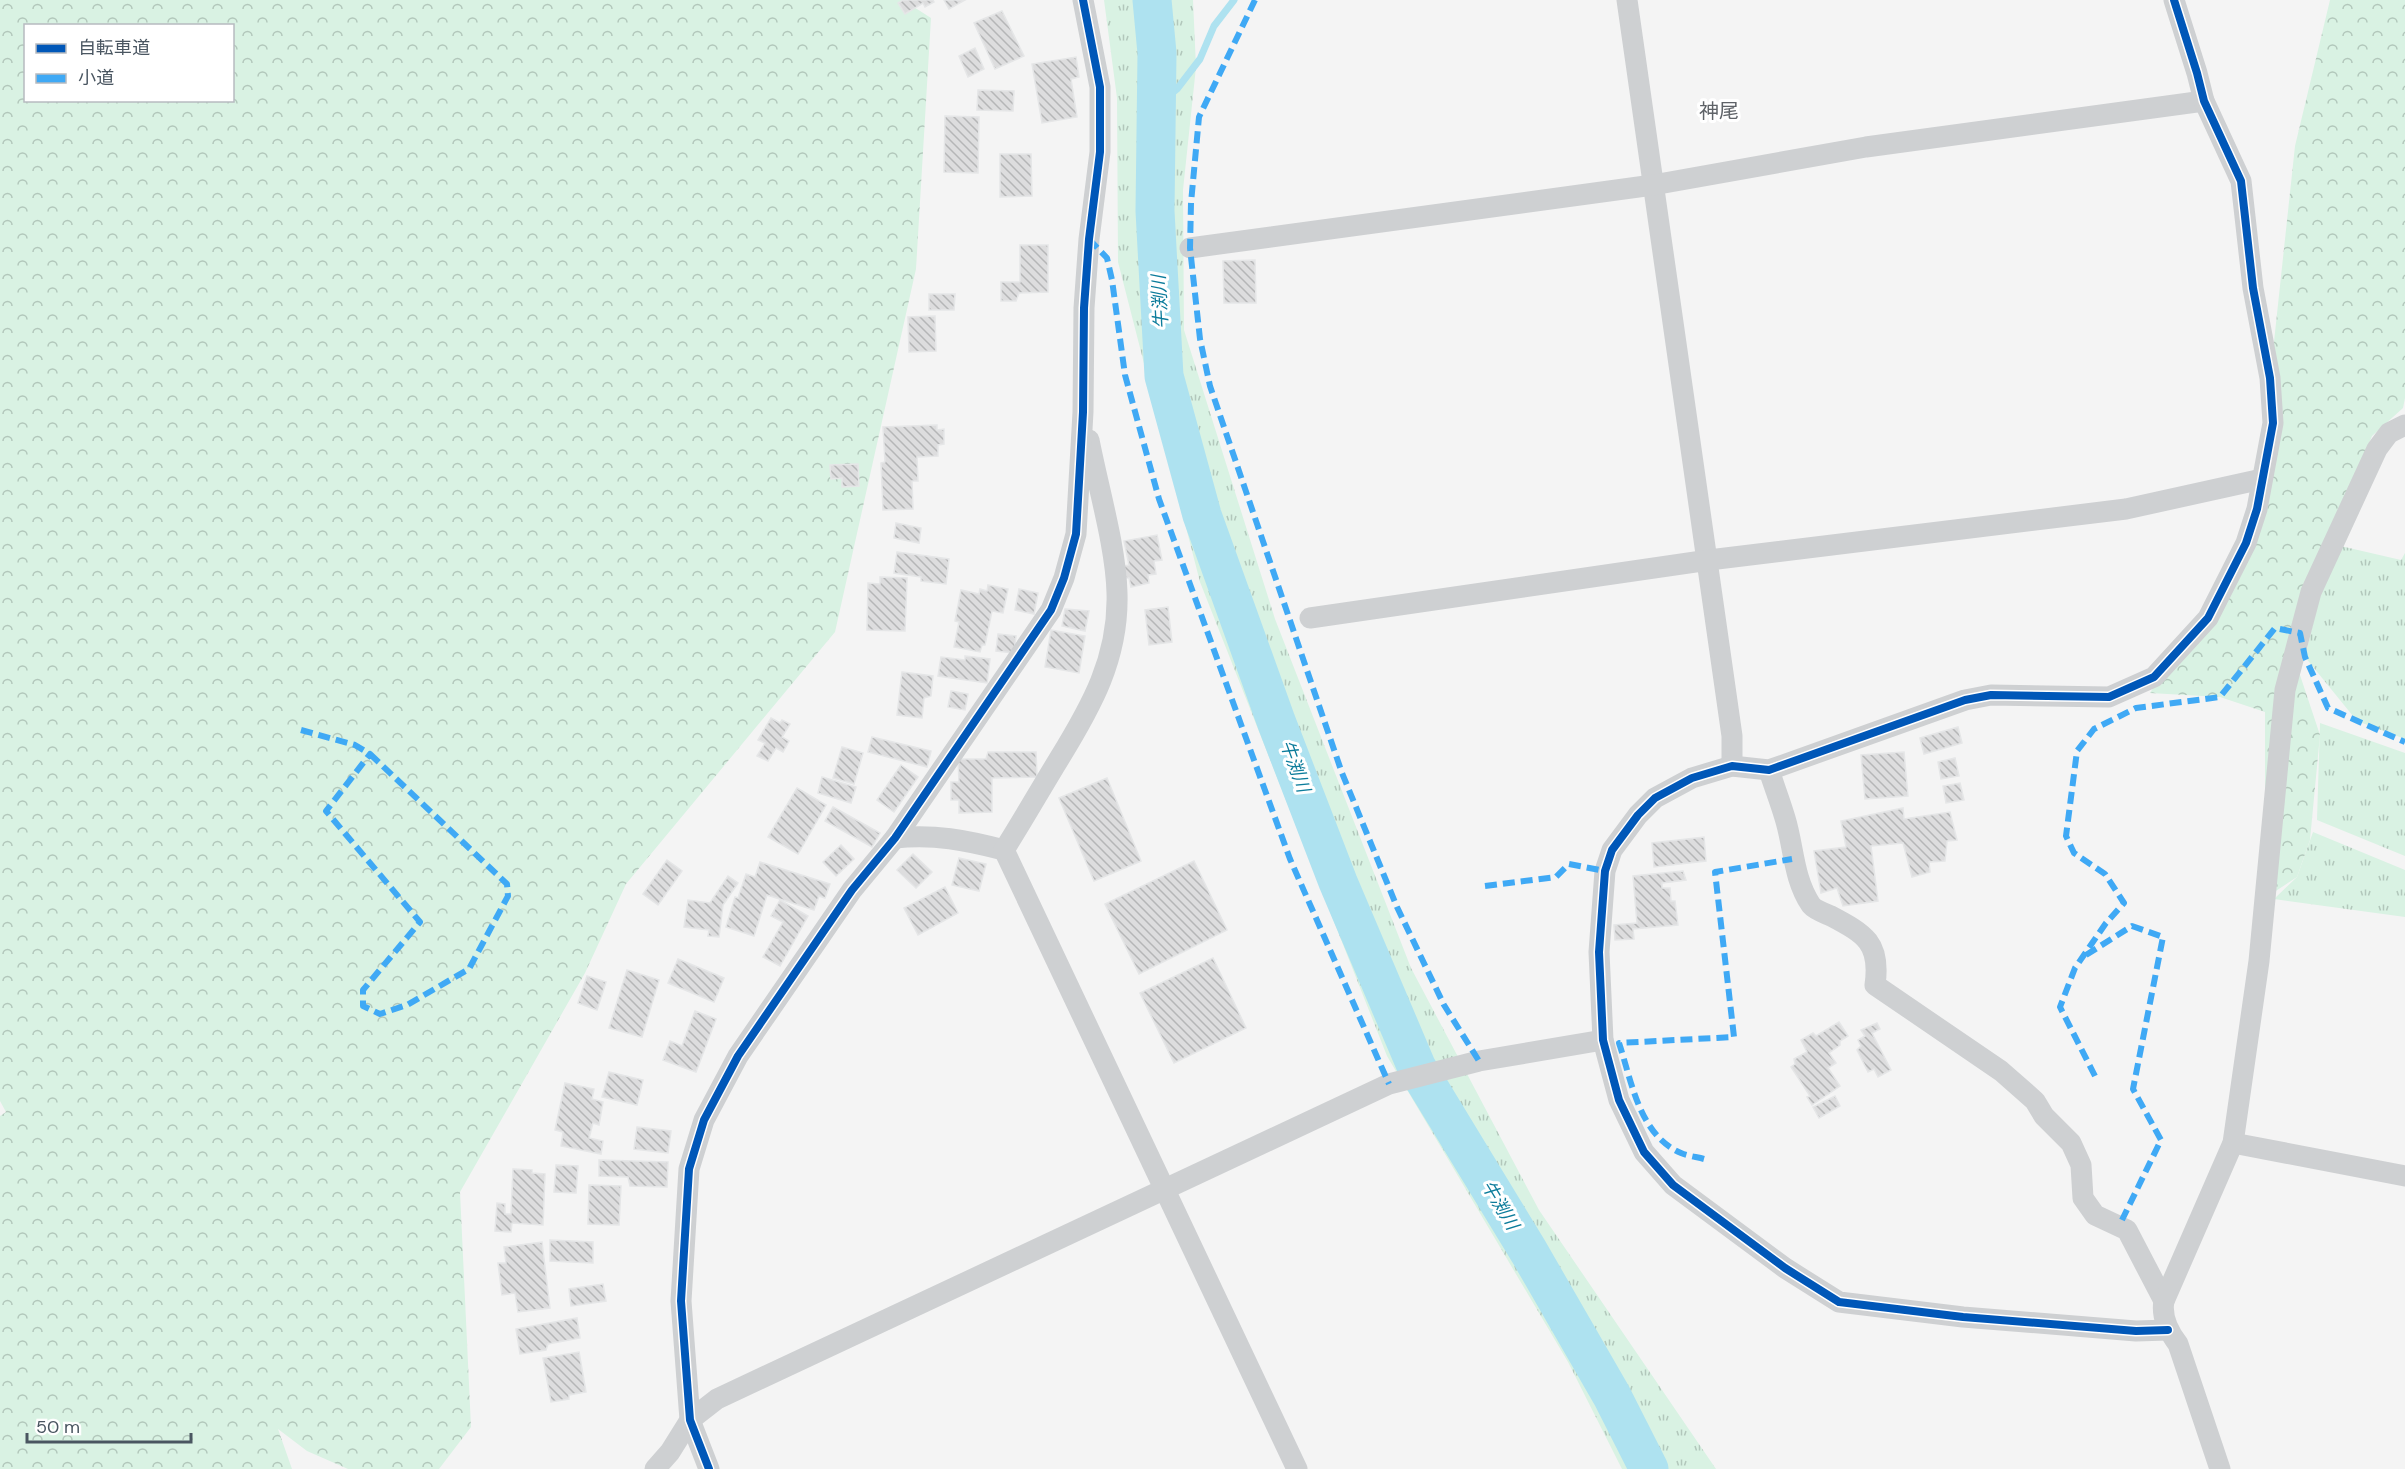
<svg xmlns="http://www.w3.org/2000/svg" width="2405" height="1469" viewBox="0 0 2405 1469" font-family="'DM Sans','Noto Sans JP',sans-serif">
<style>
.grass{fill:url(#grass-tufts)}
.forest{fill:url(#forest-crowns);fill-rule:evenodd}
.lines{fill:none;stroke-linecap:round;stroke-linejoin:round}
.stream{stroke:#aee2f0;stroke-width:7}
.river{stroke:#aee2f0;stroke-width:39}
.building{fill:url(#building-back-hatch);stroke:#e5e6e7;stroke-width:1.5}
.minor{stroke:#ced0d2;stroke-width:21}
.quiet{stroke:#3fa9f5;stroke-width:6;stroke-dasharray:12 6;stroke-linecap:butt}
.cycleway-casing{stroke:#fff;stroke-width:11}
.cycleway{stroke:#0057b8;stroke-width:8}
.labels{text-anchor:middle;stroke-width:6;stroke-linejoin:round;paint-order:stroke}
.water-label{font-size:18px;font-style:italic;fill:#0c7c9b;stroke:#fff}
.quarter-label{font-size:20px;fill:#5f6368;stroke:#fff}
</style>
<defs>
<pattern id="grass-tufts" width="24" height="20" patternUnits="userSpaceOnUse" patternTransform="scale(1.5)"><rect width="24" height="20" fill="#d9f2e3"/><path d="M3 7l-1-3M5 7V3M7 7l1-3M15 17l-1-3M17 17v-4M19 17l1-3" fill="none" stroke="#b2c7bb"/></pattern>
<pattern id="forest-crowns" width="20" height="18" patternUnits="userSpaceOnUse" patternTransform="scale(1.5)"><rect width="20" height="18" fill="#d9f2e3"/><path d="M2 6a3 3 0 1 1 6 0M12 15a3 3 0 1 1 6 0" fill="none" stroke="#b2c7bb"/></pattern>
<pattern id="building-back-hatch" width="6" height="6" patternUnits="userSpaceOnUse" patternTransform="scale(1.5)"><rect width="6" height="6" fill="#ddddde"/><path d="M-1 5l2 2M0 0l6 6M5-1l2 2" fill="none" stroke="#b5b6b7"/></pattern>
</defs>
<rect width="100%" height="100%" fill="#f4f4f4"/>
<g class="grass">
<polygon points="1104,0 1193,0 1196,67 1183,190 1184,330 1275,619 1411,968 1539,1210 1716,1469 1622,1469 1568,1362 1387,1056 1200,582 1118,262 1117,98"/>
<polygon points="2332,544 2401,560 2405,553 2405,739 2357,721 2305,657"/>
<polygon points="2320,723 2405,753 2405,856 2317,820"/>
<polygon points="2313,832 2405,870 2405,917 2274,899 2297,877"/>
</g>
<g class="forest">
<path d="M0,0H903L931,18L916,269L835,632L626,884L585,973L460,1192L471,1427L439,1469H348L307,1451L278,1429L292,1469H0V1116L6,1112L0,1101ZM26,26H232V100H26Z"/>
<polygon points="2330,0 2405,0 2405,398 2403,408 2372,436 2301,606 2296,663 2320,735 2310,840 2297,877 2265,898 2265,712 2220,697 2150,693 2248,536 2273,351 2295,146"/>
</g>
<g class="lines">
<polyline class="stream" points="1155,97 1172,93 1177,89 1200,59 1214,26 1234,0"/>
<polyline class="river" points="1152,0 1157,53 1155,211 1164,376 1202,515 1276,721 1338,882 1417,1068 1529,1252 1612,1396 1649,1469"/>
</g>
<g class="building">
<polygon points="903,0 933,0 934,2 925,7 923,3 905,14 898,3"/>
<polygon points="944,0 965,0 949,9"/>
<polygon points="1002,11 1024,56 995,69 974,23"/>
<polygon points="975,48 984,69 968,77 959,56"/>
<polygon points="1076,57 1079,77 1071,79 1077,117 1042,123 1032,64"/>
<polygon points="978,90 1014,91 1013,111 977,110"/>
<polygon points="945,116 979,117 978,173 944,172"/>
<polygon points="1000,154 1031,154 1032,196 1000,197"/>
<polygon points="1020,245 1048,245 1048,292 1019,293 1016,301 1001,301 1001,282 1020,282"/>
<polygon points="1255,260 1256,303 1224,303 1223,261"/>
<polygon points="929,294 955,294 954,310 929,310"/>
<polygon points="935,316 936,351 909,352 908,317"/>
<polygon points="937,425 937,430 944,429 944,444 938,445 938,456 917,457 918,481 912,481 913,509 883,510 881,463 885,462 883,427"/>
<polygon points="858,464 859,486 842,487 842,478 831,479 830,465"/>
<polygon points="896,523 921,528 919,543 894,538"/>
<polygon points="1157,535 1162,560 1154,561 1156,574 1148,575 1149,583 1131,587 1129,578 1126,578 1124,566 1129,565 1124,541"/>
<polygon points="897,552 949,559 946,584 921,581 921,577 894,573"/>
<polygon points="880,577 907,578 905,631 867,630 868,583 880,584"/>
<polygon points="988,585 1008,589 1003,613 992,611 985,645 982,645 980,652 954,647 959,622 955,621 961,590 979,594 980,589 987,591"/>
<polygon points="1019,589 1038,593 1034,614 1015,610"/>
<polygon points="1168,607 1172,642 1149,645 1145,610"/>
<polygon points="1065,609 1089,611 1085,631 1062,626"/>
<polygon points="1051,630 1085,636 1079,673 1045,667"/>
<polygon points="998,634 1016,636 1014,653 996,651"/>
<polygon points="965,656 990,659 987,683 938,676 941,657 965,660"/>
<polygon points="902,672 933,676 931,696 924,698 922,718 897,715"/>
<polygon points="951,691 968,694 965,710 948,707"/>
<polygon points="771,718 780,723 782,720 790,724 782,737 789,741 783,752 776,748 768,761 757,756 765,743 758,740"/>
<polygon points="1958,727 1962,743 1924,754 1920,738"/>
<polygon points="872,737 931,751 927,767 868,752"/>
<polygon points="842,747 863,753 854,784 833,778"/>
<polygon points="988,752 1036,752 1037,777 992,778 992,812 959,813 959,800 951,800 951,782 959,782 958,759 986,759"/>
<polygon points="1904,752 1908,796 1865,799 1861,755"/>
<polygon points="1955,758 1959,776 1941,779 1938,762"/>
<polygon points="901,765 918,777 894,812 877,800"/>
<polygon points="822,777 856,787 851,803 818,793"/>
<polygon points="1107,778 1141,861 1094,881 1059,798"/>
<polygon points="1960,783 1964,800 1946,803 1943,786"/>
<polygon points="797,788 826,805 798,854 768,837"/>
<polygon points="833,807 880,833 872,847 825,821"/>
<polygon points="1903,808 1904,819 1950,812 1957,840 1947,841 1945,861 1929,862 1930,872 1912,877 1903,843 1871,846 1878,901 1843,906 1837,888 1821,893 1814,851 1846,847 1841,821"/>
<polygon points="1704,837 1706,861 1654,867 1652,843"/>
<polygon points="841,845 854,859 836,876 823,862"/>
<polygon points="913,854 932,872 916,888 897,870"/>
<polygon points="959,858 986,864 979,891 952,885"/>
<polygon points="667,860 682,871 658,905 643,894"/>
<polygon points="1194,861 1227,930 1139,974 1105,904"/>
<polygon points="760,862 830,884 825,898 819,896 814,910 767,895 754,936 726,927 735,897 738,898 746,874 755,877"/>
<polygon points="1683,871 1686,880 1662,883 1662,888 1670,888 1671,901 1675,901 1678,925 1633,929 1634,939 1615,940 1614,925 1637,923 1633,876"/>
<polygon points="728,876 738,883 723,905 719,937 708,936 709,930 684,927 688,900 710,903"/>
<polygon points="945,887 958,913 918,935 904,908"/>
<polygon points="780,900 808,916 780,966 763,957 783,922 771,916"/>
<polygon points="1213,958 1246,1028 1174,1063 1140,993"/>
<polygon points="678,959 724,978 714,1002 668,983"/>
<polygon points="627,970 659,980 642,1037 609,1028"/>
<polygon points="587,976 606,982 597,1010 578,1003"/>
<polygon points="695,1011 716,1019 696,1072 663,1060 670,1041 682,1046"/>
<polygon points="1839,1022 1848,1036 1840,1041 1840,1045 1829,1053 1836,1063 1828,1068 1840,1086 1812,1105 1807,1097 1810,1096 1791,1067 1795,1064 1794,1059 1807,1052 1801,1040 1813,1033 1816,1036"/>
<polygon points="1877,1023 1880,1029 1872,1033 1891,1070 1878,1077 1874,1069 1868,1072 1857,1050 1861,1046 1858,1040 1865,1036 1861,1030"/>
<polygon points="609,1072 643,1080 637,1105 602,1097"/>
<polygon points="565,1083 594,1089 592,1099 603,1102 599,1125 593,1123 589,1138 603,1141 601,1154 561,1146 563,1132 555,1130"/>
<polygon points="1835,1096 1840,1106 1819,1118 1813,1107"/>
<polygon points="637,1127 671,1131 668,1153 634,1149"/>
<polygon points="599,1160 668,1162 667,1187 630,1186 628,1177 599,1176"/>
<polygon points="556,1165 578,1166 576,1193 554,1192"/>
<polygon points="513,1169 532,1170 532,1173 545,1174 543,1225 512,1223 511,1232 495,1231 497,1203 505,1204 505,1214 511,1214"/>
<polygon points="589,1185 621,1186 619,1225 588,1224"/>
<polygon points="550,1240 593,1242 593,1263 550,1261"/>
<polygon points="542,1242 550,1308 518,1312 515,1293 502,1295 498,1263 506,1263 504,1247"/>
<polygon points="603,1284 606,1301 571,1306 569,1289"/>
<polygon points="577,1318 580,1338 548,1344 546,1350 520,1354 516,1329"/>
<polygon points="579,1352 586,1392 569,1395 569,1399 551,1402 543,1358"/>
</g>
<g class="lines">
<g class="minor">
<polyline points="1627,0 1732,736 1732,766"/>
<polyline points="1190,248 1653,185 1866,147 2204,101"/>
<polyline points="1310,618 1709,560 2126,509 2262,479"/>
<path d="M1769,770C1774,786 1780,801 1785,818C1794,847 1793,878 1811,905C1815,910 1824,913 1831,916C1865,934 1881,943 1875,985L2001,1071L2035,1101L2044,1116L2071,1143L2081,1165L2083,1198L2095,1215L2127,1230L2164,1301"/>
<path d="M895,838C935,834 965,840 1004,850"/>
<polyline points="1004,850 1297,1469"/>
<path d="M1004,850C1023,820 1040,790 1059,759C1091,707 1119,658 1117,593C1116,547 1098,487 1089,440"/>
<polyline points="2233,1143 2405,1176"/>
<polyline points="2168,1330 2136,1331 1963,1317 1839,1302 1785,1268 1673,1185 1644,1152 1619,1100 1603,1040 1599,952 1605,871 1612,850 1638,815 1655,798 1692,778 1732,766 1769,770 1965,700 1991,695 2109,697 2154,677 2208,618 2246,543 2257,509 2273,423 2270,378 2253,288 2241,181 2204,101 2197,73 2174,0"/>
<polyline points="655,1469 670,1452 690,1420 717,1399 1389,1084 1479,1061 1603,1040"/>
<polyline points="709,1469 690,1420 681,1301 689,1169 704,1120 738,1056 852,890 895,838 1051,610 1064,578 1076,534 1083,412 1084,308 1089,239 1100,152 1100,87 1083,0"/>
<path d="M2220,1469L2178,1344C2168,1331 2161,1317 2164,1301L2233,1143L2259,961L2285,690L2311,592L2377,449L2389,433L2405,425"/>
</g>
<g class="quiet">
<polyline points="1255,0 1199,117 1191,203 1190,248 1200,339 1210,386 1342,773 1397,907 1444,1005 1479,1061"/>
<polyline points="1089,239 1107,258 1112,280 1125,375 1159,499 1290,859 1389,1084"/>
<polyline points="301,730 355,745 370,754"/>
<polygon points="370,754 507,884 508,896 469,969 407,1005 380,1014 363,1006 363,990 420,922 326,811"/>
<polyline points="1485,886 1556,877 1569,864 1605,871"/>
<polyline points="2086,955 2132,926 2163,937 2133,1089 2161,1140 2122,1220"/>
<polyline points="2095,1076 2060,1007 2075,968 2106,923 2124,903 2105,874 2074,853 2066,836 2077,751 2094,729 2136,708 2220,697 2275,628 2300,633 2305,657 2328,708 2405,742"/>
<path d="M1704,1159C1697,1157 1688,1156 1681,1153C1639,1135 1632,1082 1619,1043L1734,1037L1715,872L1792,859"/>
</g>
<g class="cycleway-casing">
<g id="cycleway">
<polyline points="2168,1330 2136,1331 1963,1317 1839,1302 1785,1268 1673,1185 1644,1152 1619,1100 1603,1040 1599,952 1605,871 1612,850 1638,815 1655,798 1692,778 1732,766 1769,770 1965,700 1991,695 2109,697 2154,677 2208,618 2246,543 2257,509 2273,423 2270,378 2253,288 2241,181 2204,101 2197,73 2174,0"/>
<polyline points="709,1469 690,1420 681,1301 689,1169 704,1120 738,1056 852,890 895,838 1051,610 1064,578 1076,534 1083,412 1084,308 1089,239 1100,152 1100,87 1083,0"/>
</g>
</g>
<use href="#cycleway" class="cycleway"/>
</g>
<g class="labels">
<g class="water-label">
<text transform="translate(1160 302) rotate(-93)" y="6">牛渕川</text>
<text transform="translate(1295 766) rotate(70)" y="6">牛渕川</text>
<text transform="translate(1500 1205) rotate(59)" y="6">牛渕川</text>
</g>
<g class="quarter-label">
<text x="1719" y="118">神尾</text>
</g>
</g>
<rect x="24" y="24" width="210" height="78" fill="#ffffff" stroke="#b7bbc0" stroke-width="1.5"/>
<rect x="36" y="44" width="30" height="9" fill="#0057b8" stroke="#b7bbc0" stroke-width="1.5"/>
<text x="78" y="54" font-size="18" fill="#4a5661">自転車道</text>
<rect x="36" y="74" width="30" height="9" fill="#3fa9f5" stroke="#b7bbc0" stroke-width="1.5"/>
<text x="78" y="84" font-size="18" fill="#4a5661">小道</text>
<path d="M27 1433v9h164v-9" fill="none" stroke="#4a5661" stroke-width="3"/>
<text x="36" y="1433" font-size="18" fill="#4a5661" stroke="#ffffff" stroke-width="4.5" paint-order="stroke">50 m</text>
</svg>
